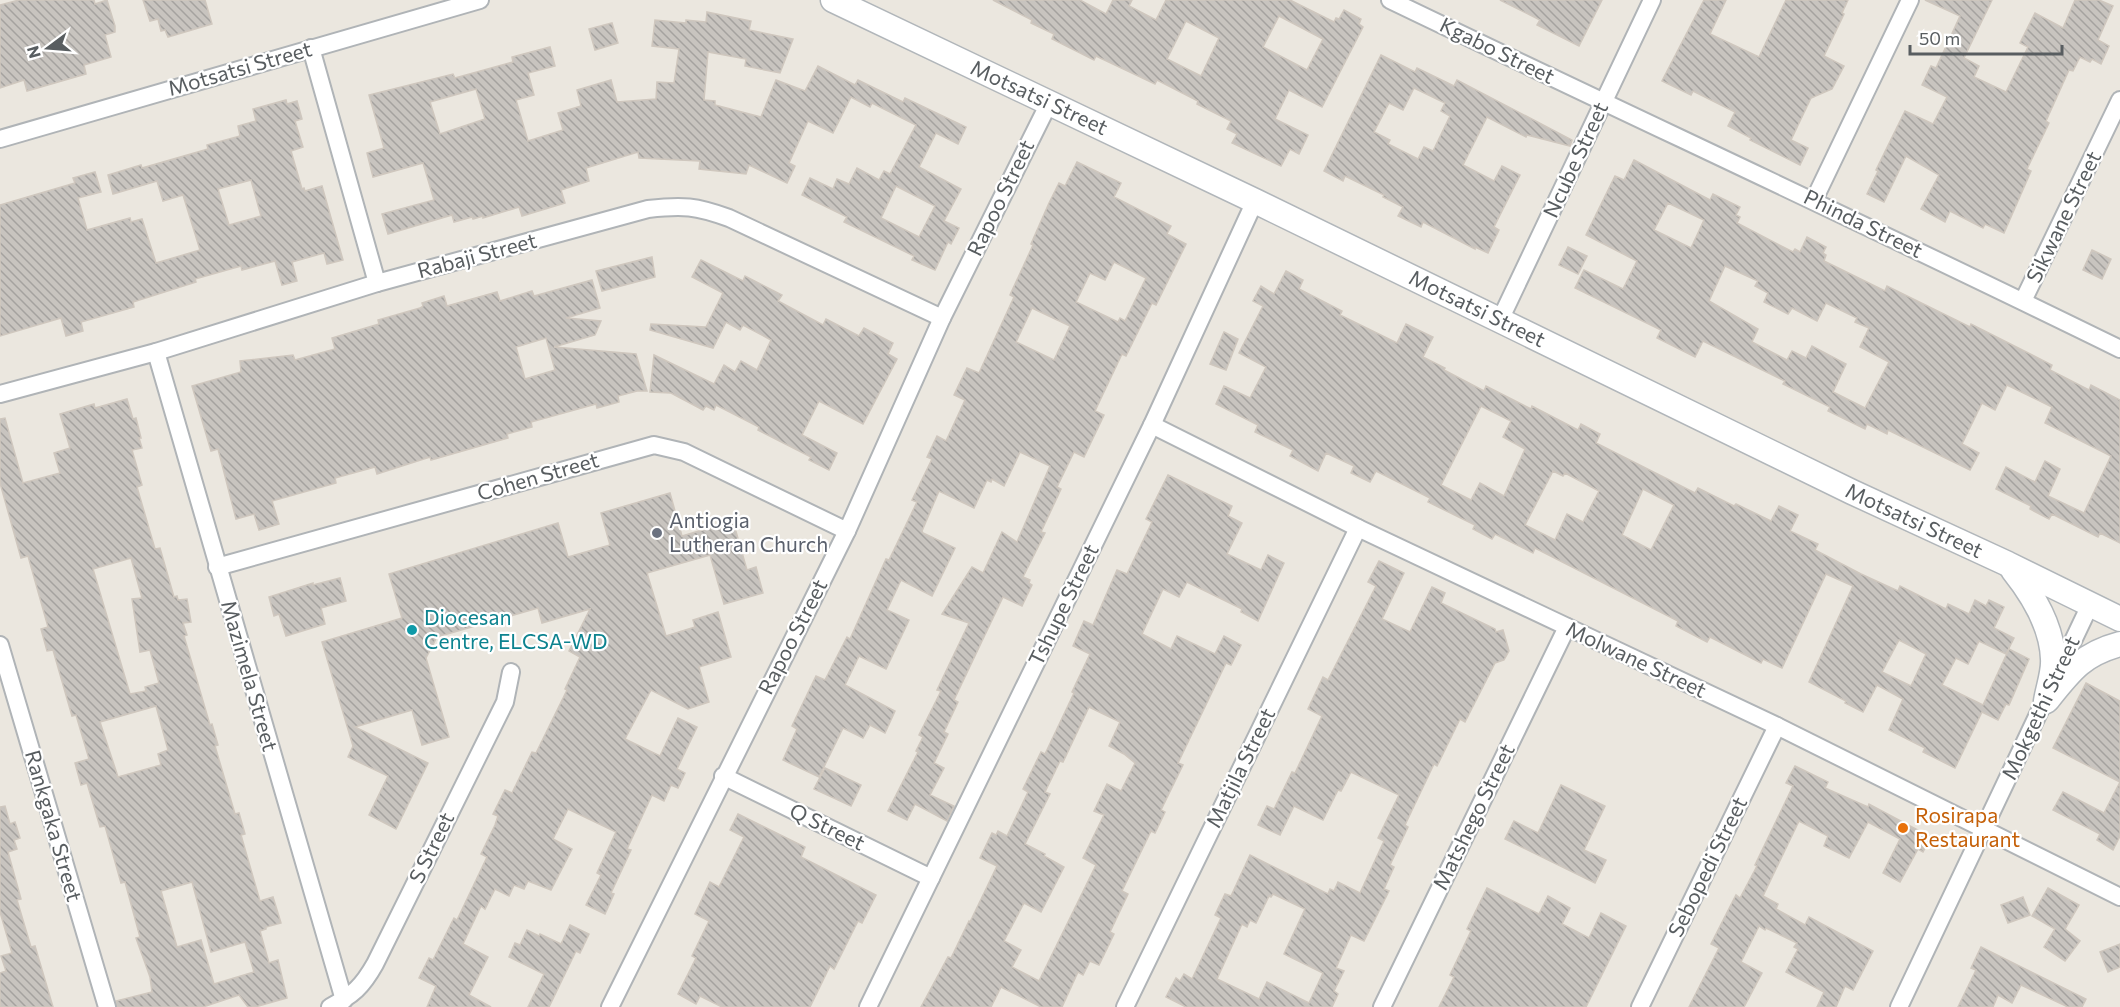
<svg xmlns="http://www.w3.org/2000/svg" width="2120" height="1007" viewBox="0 0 2120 1007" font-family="Commissioner,sans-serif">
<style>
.building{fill:url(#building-back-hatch);stroke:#cfc7be;stroke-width:1.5;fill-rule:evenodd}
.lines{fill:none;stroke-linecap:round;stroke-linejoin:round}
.street-casing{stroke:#b0b4b7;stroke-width:20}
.secondary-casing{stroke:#b1b6ba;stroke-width:27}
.street{stroke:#fff;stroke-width:16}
.secondary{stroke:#fff;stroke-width:24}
.worship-dot{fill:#6b7280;stroke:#fff;stroke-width:2}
.culture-dot{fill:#0f9aa8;stroke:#fff;stroke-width:2}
.food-dot{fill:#e8710a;stroke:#fff;stroke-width:2}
.labels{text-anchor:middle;stroke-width:4.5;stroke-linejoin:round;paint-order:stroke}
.street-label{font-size:21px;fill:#585d60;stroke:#fff}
.worship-label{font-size:21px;fill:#5b616d;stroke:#fff;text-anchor:start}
.culture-label{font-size:21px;fill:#0d838f;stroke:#fff;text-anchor:start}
.food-label{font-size:21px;fill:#c56008;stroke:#fff;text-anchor:start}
</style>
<defs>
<pattern id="building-back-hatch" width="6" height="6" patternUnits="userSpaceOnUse" patternTransform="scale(1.5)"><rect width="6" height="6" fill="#c8c4bf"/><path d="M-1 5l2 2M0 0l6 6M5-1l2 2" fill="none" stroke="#a5a29f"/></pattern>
</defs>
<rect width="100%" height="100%" fill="#ebe7df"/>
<g class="building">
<polygon points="19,0 94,0 95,4 107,0 115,26 115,32 105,35 111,57 84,65 86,74 27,91 24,80 0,88 0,5"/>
<polygon points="143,0 205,0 212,24 168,37 165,30 161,31 158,19 150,21"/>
<path d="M993,0H1080L1106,14L1113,0H1132L1129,6L1156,20L1166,0H1290L1334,22L1336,18L1339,19L1344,10L1361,19L1359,24L1363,27L1322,107L1289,90L1275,119L1308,135L1299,154L1290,149L1281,166L1232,143L1237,134L1227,129L1231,121L1197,104L1198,101L1157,80L1155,84L1096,56L1094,60L1052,39L1054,34L1031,23L1032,20ZM1279,16L1323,39L1307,70L1263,47ZM1186,21L1219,38L1201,76L1167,59Z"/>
<polygon points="1500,0 1602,0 1579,46 1537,25 1540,20"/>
<polygon points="1704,0 1726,0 1710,34 1759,57 1786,0 1848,0 1842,13 1844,14 1824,56 1844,66 1832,89 1811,98 1791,140 1808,148 1800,165 1750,140 1751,138 1728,126 1735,112 1693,91 1691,95 1662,81"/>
<polygon points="1925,0 1992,0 1964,58 1979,66 1974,77 2006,92 2028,47 2020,43 2035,13 2063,28 2075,0 2099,0 2113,6 2098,40 2109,46 2101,64 2092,59 2090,62 2080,57 2073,71 2069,70 2046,121 2049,123 2027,169 2031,171 2004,233 1985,224 1983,228 1950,211 1945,222 1921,209 1939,175 1906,156 1884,202 1867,194 1878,171 1876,170 1905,111 1933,124 1947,97 1922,85 1931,66 1936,68 1960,16"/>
<path d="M707,12L751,21L749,30L793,39L780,73L745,66L746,59L708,52L704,100L715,101V105L761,117L776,80L805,91L818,66L855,85L858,80L903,102L905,98L966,127L958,144L936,133L919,167L961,189L944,221L959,228L951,244L948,242L935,270L912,260L914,256L844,222L847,217L802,195L810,178L833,189L837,179L849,184L857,168L879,180L884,171L890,174L916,125L872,103L870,107L851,97L833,133L808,121L789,163L795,166L787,183L749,165L746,174L699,169L700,161L639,158L638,152L586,168L589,181L561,190L565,203L522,216L519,207L483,218V216L473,219L472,217L454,222L452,215L388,234L382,214L434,200L423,163L373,177L367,153L384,148L369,95L453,74L455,78L513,62L512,57L550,47L555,66L528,73L534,95L516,100L528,141L563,130L558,113L581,106L577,90L611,80L617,102L656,99L657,82L674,83L679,49L652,46L655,20L686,23V20L706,22ZM476,89L485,119L440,134L430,102ZM896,186L935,206L919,237L881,218Z"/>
<polygon points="612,23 618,43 595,50 589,29"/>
<path d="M1381,55L1415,72L1417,68L1454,86L1457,80L1572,140L1570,146L1527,135L1526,137L1487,117L1463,165L1494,181L1502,166L1520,175L1494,227L1499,230L1488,253L1475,247V249L1423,222L1421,227L1398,216L1403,207L1383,197L1384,195L1345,176L1343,181L1324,171ZM1414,88L1445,103L1441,111L1450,116L1433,151L1424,147L1418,159L1388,144L1390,140L1374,132L1389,103L1403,110Z"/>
<path d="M286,100L287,104L297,101L302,119L295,121L303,147L291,151L302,189L304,188L305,191L322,186L343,260L327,264L324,253L292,262L297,281L282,285L275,261L242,270L241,266L195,279L196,282L133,302L134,307L81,322L83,331L66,336L61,318L0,336V205L75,183L73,178L95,172L101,192L78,198L87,230L130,218L131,222L142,219L156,263L200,250L183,195L163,201L157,181L113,194L108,175L141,165L142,168L208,149L207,145L240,136L238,126L256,121L253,109ZM251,180L261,216L229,225L218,189Z"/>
<path d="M1634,160L1710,200L1713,194L1740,207L1736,215L1740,217L1737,223L1793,252L1795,249L1800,252L1807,237L1826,247L1823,253L1826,255L1824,261L1885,291L1887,286L1970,327L1971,324L2052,365L2050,370L2089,390L2091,385L2120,400V543L2100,533L2098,537L2052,514L2049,519L2030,509L2031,506L1996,489L2006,467L2035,482L2045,461L2060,469L2048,496L2084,513L2111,456L2045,423L2052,407L2007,385L1995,410L1982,403L1962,444L1979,453L1970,470L1888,430L1887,434L1867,424L1865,429L1828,411L1830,407L1783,384L1785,381L1703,341L1695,357L1657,338L1661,330L1575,288L1584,270L1623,289L1637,261L1586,235L1615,176L1624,180ZM1668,203L1704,220L1691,248L1654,230ZM1725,266L1758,281L1755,286L1768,293L1764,302L1788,314L1792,308L1817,321L1826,303L1857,318L1855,322L1869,328L1860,347L1889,362L1865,408L1833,392L1846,364L1812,346L1806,358L1792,351L1787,360L1752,342L1758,329L1709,301Z"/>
<path d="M1077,162L1121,183L1114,197L1171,226L1167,234L1186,244L1156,305L1152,303L1126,356L1122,354L1095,411L1104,415L1084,457L1074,452L1057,487L1061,489L1041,532L1045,533L1023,577L1030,580L1029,583L1032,585L1022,606L1003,597L954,700L958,702L944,732L948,734L934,763L944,768L930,795L954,806L947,821L915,804L907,820L888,811L918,752L916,751L923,737L919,735L941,691L937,690L969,623L942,614L972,567L983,573L1002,532L1017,542L1050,466L1020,452L1004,486L992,479L991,482L987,480L974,508L939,491L922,531L923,533L955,548L932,596L901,580L887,610L909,620L886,669L859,656L845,685L895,711L885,733L870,725L863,738L843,728L819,777L783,760L797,729L792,726L816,676L825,680L847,637L850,639L886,559L889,560L917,502L912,500L932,459L927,457L937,436L946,441L965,400L954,395L967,368L979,373L1014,297L1010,295L1033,245L1031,244L1049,203L1059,183L1065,186ZM1114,262L1146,278L1125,321L1120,318L1118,322L1076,302L1090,273L1105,280ZM1032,308L1070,326L1054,360L1016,342Z"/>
<polygon points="1568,247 1587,256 1578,274 1559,265"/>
<polygon points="2092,250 2111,259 2102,279 2083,270"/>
<polygon points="652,257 655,277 602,291 596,271"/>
<polygon points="701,260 743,281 745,276 782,295 778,301 823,325 826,319 859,336 864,328 893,343 888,354 897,359 863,424 819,401 802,435 837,453 829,470 809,460 811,457 758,430 759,427 716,405 714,410 706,406 703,410 671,393 650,392 654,355 714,384 724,365 735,372 741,361 757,370 771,340 743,325 740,330 726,322 713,348 650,330 651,324 706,327 723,293 692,277"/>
<path d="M1286,271L1303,280L1299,289L1342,311L1340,315L1397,343L1406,324L1433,337L1423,357L1445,368L1444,370L1484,391L1486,386L1531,409L1532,406L1578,430L1581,424L1600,434L1596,443L1695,493L1698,488L1734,506L1736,504L1771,521L1779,506L1798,515L1790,531L1818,544L1815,550L1861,574L1898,591L1900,586L1946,609L1948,604L1969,614L1975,600L1986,606L1989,600L2004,607L1994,628L2014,638L2006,654L1979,641L1968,664L1956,658L1942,685L1983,705L2009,649L2029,659L2009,705L2006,704L1998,720L1982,712L1955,768L1923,752L1925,748L1889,730L1903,699L1877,685L1863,712L1845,703L1846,701L1809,682L1853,586L1826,574L1782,668L1763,659L1761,663L1710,637L1707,642L1676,626L1678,621L1535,548L1533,553L1495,534L1492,539L1473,529L1475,525L1428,502L1430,498L1376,471L1370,482L1351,473L1354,466L1326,453L1318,471L1290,456L1293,450L1255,432L1258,425L1216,404L1224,386L1250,398L1266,367L1239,353L1263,306L1253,301L1261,286L1274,294ZM1481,406L1511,421L1503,437L1525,449L1504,496L1480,483L1471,500L1441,485ZM1553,471L1563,476L1565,473L1599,491L1583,522L1567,514L1555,540L1525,525ZM1643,489L1674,505L1651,550L1622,535ZM1899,640L1926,654L1911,686L1882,672Z"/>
<path d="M592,280L600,308L566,318L601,321L595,335L554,347L636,354L647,391H637L618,396L619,402L597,408L596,404L531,422L532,427L507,434L508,438L431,460L430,457L377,474L375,467L335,478L336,483L272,501L279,524L259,530L254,514L236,519L218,449L211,451L192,386L241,372L240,361L293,355L295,360L335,349L332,338L379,324L378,320L420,308L423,306L422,303L444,296L447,306L497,292L500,301L532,291L534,296ZM546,338L555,370L525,379L516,347Z"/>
<polygon points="1224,332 1238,339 1226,370 1210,364"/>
<path d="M127,399L133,419L136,418L141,438H139L142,448L132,450L142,485L137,487L155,549L160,548L174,597L177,596L178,600L187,599L191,622L183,623L187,635L184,636L210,725L212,724L218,745L215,746L235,814L239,813L245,834L241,835L260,901L273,897L281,923L266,927V929L260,931L269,963L278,960L287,998L255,1007H248L239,995L203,1007H117L116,1001L152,992L150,977L136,938L140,937L125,882L121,883L105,826L100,827L87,783L81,785L75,763L89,759L76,715L72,716L53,650L47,651L41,629L48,627L28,556L21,558L0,483V419L5,418L23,483L60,473L54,453L70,448L60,414L94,404L95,408ZM131,558L142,598L132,599L140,652L150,650L159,683L145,687L146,691L130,694L93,569ZM156,706L168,750L158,754L161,765L118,777L100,722ZM192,882L211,952L245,942L254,972L214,984L201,940L177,947L161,891Z"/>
<path d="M1168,475L1232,506L1228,516L1242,523L1227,554L1261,570L1268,555L1284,563L1258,621L1241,612L1242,609L1187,582L1179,597L1163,589L1142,634L1171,649L1177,636L1215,654L1224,636L1241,645L1231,665L1226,663L1178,763L1183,765L1161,810L1165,812L1155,833L1151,831L1122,891L1128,894L1110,932L1114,934L1099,965L1090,961L1083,975L1078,972L1062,1007H1041L1001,987L991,1007H921L948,957L951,958L969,921L970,922L997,866L980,858L992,833L996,835L998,831L1007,836L1028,792L1023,789L1041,752L1045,754L1074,693L1072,692L1090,654L1073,646L1084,621L1093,625L1117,570L1127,574L1152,522L1146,519ZM1089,707L1120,722L1109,746L1124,754L1135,763L1121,791L1107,784L1094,811L1104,815L1083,858L1096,865L1039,981L1012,967L1021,950L1004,941L1024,903L1041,912L1064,867L1044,856L1045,854L1025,844L1050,794L1045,792L1060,761L1063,762Z"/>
<polygon points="670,493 682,536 733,521 747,570 756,567 763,593 724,604 710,555 647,573 666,636 695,627 693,620 718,612 731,657 699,667 709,702 688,709 651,690 625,739 660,756 678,718 697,727 677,769 685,773 678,788 671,785 664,801 652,795 627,849 631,850 611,893 614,894 605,914 586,905 601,875 597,873 616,832 568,809 553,839 572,849 551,890 528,881 524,889 514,885 509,896 495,889 485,909 481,906 463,944 488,957 469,995 491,1007 427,1007 436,986 419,978 429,958 433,960 454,918 457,920 487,857 481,854 495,825 498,816 493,814 505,790 512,793 532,752 536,753 567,690 565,689 580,657 569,651 590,609 542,623 538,608 437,637 426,658 449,737 422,745 412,710 355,727 428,763 396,829 369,815 388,776 348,757 353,746 322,642 402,618 389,574 558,523 568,557 610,545 601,513"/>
<path d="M1379,561L1404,573L1382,619L1410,632L1432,587L1445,593L1441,603L1495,629L1496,632L1503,630L1509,651L1504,660L1495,663L1465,722L1460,719L1437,766L1434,764L1405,825L1408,827L1390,865L1394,867L1384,889L1389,891L1364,941L1351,935L1336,968L1344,971L1334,991L1338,994L1332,1007H1186L1166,997L1176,978L1180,981L1184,974L1192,979L1221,918L1215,915L1225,894L1231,896L1250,855L1328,894L1330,889L1334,891L1338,882L1360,893L1384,841L1378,838L1399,795L1351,772L1341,791L1338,790L1323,820L1294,806L1280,835L1258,825L1267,806L1274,809L1292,772L1295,773L1322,716L1308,709L1323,677L1328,680L1376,586L1368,582ZM1273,894L1305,909L1284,954L1323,973L1309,1003L1267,982L1259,999L1217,979L1242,924L1247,927L1250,920L1256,923L1269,896L1271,897Z"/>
<polygon points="340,578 346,601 321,608 325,624 286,636 279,614 274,616 269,597 313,583 313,585"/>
<polygon points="2086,683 2120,701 2120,836 2113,850 2097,840 2100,834 2053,810 2063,792 2104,813 2120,782 2053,748"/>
<polygon points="1795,766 1828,782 1825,788 1868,807 1869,804 1931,837 1923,852 1918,849 1900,882 1883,873 1900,839 1868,822 1849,858 1824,846 1828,836 1799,821 1763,896 1778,904 1776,909 1805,925 1809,917 1873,951 1853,990 1845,986 1836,1007 1817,1007 1824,992 1786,972 1798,949 1794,947 1797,943 1766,928 1765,930 1759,926 1741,962 1762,973 1744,1007 1689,1007 1719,948 1711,944 1736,895 1740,898 1757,866 1755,865 1793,786 1786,783"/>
<polygon points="825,768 861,785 851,806 814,789"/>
<polygon points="1561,785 1605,806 1584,850 1606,860 1595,883 1505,839 1514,821 1538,833"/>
<polygon points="5,806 10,824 15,822 20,838 14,840 17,849 8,852 21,899 17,900 31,947 35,946 53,1007 0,1007 0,973 6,971 1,956 12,953 0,912 0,807"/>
<polygon points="738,814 805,847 801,857 876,895 862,923 858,921 834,969 830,966 810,1007 722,1007 700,996 696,1004 678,994 696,958 692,956 709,921 695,914 710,882 719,887 744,837 730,830"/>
<polygon points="1487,888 1539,914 1548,896 1570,908 1562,924 1589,938 1601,913 1626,926 1586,1007 1439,1007 1454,977 1450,975 1471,931 1467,929"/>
<polygon points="2048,888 2079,905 2065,929 2080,941 2065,961 2044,947 2055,929 2032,916"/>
<polygon points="2023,897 2030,915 2008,923 2001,905"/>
<polygon points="570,925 589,934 580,953 576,951 549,1007 528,1007 544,974 509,957 515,943 520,945 527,930 539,936 540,934 561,944"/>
<polygon points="2120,944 2120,967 2108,972 2100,952"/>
<polygon points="1981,947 2086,999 2082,1007 2068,1007 2021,985 2012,1003 1998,995 1993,1007 1958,1007 1976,970 1971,968"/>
</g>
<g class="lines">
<g class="street-casing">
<g id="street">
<path d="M1390,0C1633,117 1878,230 2120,349"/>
<polyline points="311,48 377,283"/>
<polyline points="0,139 480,0"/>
<polyline points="1814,200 1910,0"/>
<polyline points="2023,301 2120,100"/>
<polyline points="1500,320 1652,0"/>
<polyline points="156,352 344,1000"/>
<path d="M0,394L156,352L377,283L648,209C683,205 696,206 729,218L942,318"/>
<polyline points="1152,425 1358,528 1777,726 2120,897"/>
<polyline points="217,567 654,445 684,452 847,531"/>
<polyline points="0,645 107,1007"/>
<polyline points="723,776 931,878"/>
<path d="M330,1007C353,995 362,987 375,964L505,702L511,672"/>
<polyline points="610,1007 847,531 942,318 1049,103"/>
<polyline points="868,1007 1152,425 1255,201"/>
<polyline points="1125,1007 1358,528"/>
<polyline points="1382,1007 1567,627"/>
<polyline points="1640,1007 1777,726"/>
<polyline points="1899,1007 2090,605"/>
</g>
</g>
<g class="secondary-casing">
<g id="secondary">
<polyline points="833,0 1255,201 1852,492 2008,564 2120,619"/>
<path d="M2013,570C2033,595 2052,626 2053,659C2054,672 2048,688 2046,701"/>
<path d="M2048,699C2071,670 2083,654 2120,644"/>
</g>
</g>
<use href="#street" class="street"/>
<use href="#secondary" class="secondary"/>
</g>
<circle class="worship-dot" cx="657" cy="533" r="6"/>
<circle class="culture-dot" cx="412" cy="630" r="6"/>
<circle class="food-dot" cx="1903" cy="828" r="6"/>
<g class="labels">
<g class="street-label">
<text transform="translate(1497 51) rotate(26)" y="7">Kgabo Street</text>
<text transform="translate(240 69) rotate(-16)" y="7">Motsatsi Street</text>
<text transform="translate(1039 98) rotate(25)" y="7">Motsatsi Street</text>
<text transform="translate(1576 160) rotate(-65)" y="7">Ncube Street</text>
<text transform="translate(1001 198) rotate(-64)" y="7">Rapoo Street</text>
<text transform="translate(2064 217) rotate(-64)" y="7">Sikwane Street</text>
<text transform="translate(1863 224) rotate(26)" y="7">Phinda Street</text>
<text transform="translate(477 256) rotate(-15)" y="7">Rabaji Street</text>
<text transform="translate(1477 309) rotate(26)" y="7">Motsatsi Street</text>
<text transform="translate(538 477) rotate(-16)" y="7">Cohen Street</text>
<text transform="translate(1914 521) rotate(25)" y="7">Motsatsi Street</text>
<text transform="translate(1064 605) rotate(-64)" y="7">Tshupe Street</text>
<text transform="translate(793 637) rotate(-63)" y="7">Rapoo Street</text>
<text transform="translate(1636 660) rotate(25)" y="7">Molwane Street</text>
<text transform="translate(249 676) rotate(74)" y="7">Mazimela Street</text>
<text transform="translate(2041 708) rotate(-65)" y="7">Mokgethi Street</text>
<text transform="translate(1241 768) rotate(-64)" y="7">Matjila Street</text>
<text transform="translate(1474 817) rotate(-64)" y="7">Matshego Street</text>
<text transform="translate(53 826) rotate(74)" y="7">Rankgaka Street</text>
<text transform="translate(827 827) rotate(26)" y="7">Q Street</text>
<text transform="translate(432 848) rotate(-64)" y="7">S Street</text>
<text transform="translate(1708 867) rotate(-64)" y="7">Sebopedi Street</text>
</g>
<g class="worship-label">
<text x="669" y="528">Antiogia<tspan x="669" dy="24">Lutheran Church</tspan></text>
</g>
<g class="culture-label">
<text x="424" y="625">Diocesan<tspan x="424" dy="24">Centre, ELCSA-WD</tspan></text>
</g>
<g class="food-label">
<text x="1915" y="823">Rosirapa<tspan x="1915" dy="24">Restaurant</tspan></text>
</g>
</g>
<g transform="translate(48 48) rotate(254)" stroke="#ffffff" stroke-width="4.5" paint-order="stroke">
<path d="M0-4.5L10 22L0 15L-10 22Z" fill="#585d60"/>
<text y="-9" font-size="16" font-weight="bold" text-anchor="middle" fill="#585d60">N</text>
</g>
<path d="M1910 45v9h152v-9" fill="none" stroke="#585d60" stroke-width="3"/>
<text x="1919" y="45" font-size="18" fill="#585d60" stroke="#ffffff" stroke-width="4.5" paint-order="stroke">50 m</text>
</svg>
